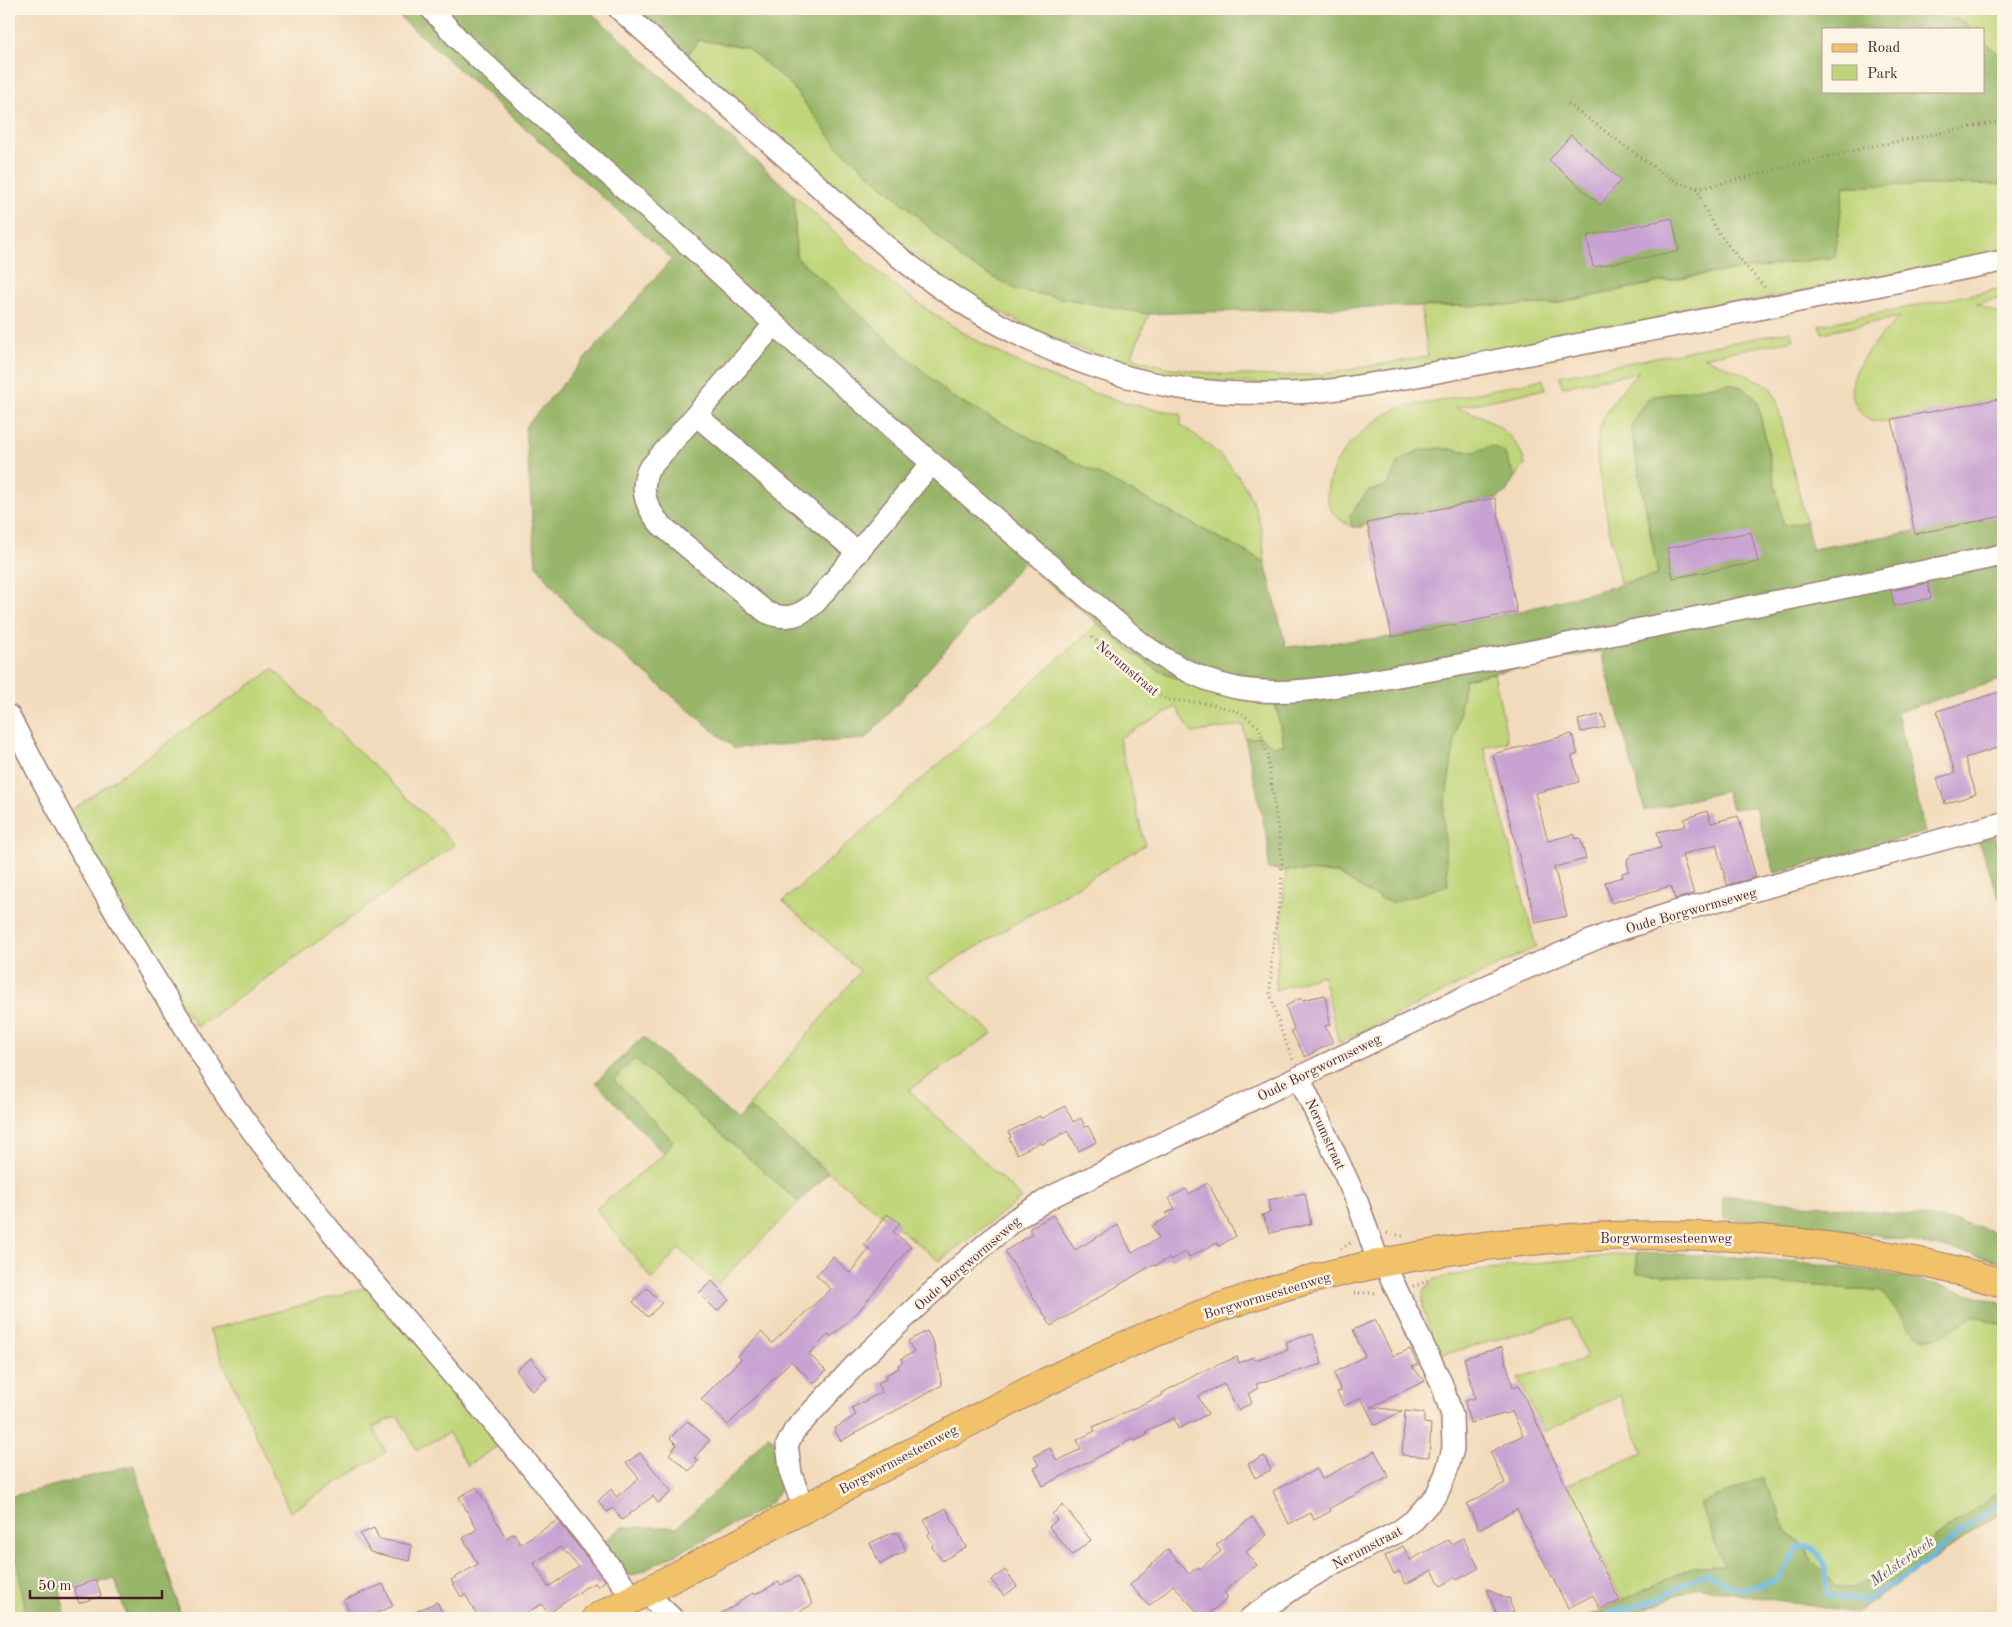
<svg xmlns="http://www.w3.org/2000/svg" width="2012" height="1627" viewBox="0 0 2012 1627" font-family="'Old Standard TT',serif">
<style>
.green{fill:#c0d579;stroke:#857a52}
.forest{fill:#98b669;stroke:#716a4a}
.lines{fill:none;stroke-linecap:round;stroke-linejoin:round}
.stream{stroke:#6cb8e5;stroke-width:5}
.building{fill:#c8a2d2;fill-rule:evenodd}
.minor-casing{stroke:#9e7d74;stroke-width:24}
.major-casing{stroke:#9e7d74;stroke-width:30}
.path{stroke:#9e7d74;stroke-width:3;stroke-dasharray:1 4;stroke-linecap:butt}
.minor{stroke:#fff;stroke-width:21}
.major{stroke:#f2c26a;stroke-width:28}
.labels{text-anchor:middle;stroke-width:5;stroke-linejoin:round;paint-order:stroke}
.street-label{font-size:14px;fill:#4a1f2b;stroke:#fcf5e5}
.water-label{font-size:15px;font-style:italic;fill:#56556c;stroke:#fcf5e5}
</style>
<rect width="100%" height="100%" fill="#fcf5e5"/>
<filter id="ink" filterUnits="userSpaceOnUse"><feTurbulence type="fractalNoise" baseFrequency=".02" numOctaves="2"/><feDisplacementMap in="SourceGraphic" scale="10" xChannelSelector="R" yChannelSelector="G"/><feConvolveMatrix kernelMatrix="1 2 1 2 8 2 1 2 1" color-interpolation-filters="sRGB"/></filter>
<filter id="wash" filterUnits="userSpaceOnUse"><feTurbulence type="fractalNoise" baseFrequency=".0096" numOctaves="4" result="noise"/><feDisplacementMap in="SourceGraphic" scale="20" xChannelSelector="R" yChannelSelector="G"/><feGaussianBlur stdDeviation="1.12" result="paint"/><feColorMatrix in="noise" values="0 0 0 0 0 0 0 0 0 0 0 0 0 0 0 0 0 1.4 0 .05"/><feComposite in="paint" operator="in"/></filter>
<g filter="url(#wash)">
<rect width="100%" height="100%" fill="#f2dbbc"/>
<g class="green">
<polygon points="1941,9 2003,9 2003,59 1983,40 1983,29 1971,29"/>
<polygon points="699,40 746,47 790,84 839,147 913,212 963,261 1017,290 1149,314 1132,355 1137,359 1166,367 1215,374 1274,376 1326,374 1428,356 1421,307 1553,304 1681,278 1835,257 1844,186 2003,184 2003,252 1339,382 1276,385 1165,377 1073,346 1024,325 948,282 910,251 687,56"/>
<path d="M794,195C833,231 872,270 914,300C993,357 1084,399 1181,414V425C1221,452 1249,478 1261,527C1263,538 1264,550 1265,562L952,397L796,257Z"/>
<path d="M2003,288V298L1976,304L2003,315V400L1887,422C1882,421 1875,422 1871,421C1864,418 1856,408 1854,401C1844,368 1880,338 1900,317L1822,333L1820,325Z"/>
<path d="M1790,331L1793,340L1703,357L1749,376L1770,388L1776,398L1806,522L1784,526L1757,400L1743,388L1729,383L1633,442L1658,575L1620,583C1615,559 1611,536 1606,512C1601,484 1592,452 1601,425C1608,404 1624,387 1639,372L1562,387L1560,376Z"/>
<path d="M1543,379L1545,389L1454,408C1461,410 1469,411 1476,414C1499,424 1520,440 1525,465L1515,477L1504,452H1474L1439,448L1398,462L1388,485L1367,492L1351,515L1352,527C1332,516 1323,506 1329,482C1335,453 1368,423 1394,410C1405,405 1422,404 1435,402C1471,394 1507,387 1543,379Z"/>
<polygon points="1098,624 1130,651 1156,669 1185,682 1275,702 1284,745 1272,746 1261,737 1245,738 1243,725 1192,733 1176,707 1119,738 1145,845 927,977 993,1033 909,1090 1022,1198 939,1261 748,1107 860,971 783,901"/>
<polygon points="273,669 455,844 197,1027 185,1010 67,813"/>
<polygon points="1494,673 1508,742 1484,747 1536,947 1339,1043 1323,975 1275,990 1286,870 1337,873 1369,893 1448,885 1443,815 1465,679"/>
<polygon points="635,1059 799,1202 718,1284 679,1248 652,1279 596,1209 664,1154 673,1141 614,1080"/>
<polygon points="1637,1253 1637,1273 1807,1285 1882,1292 1924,1339 1941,1336 1973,1315 2003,1325 2003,1489 1900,1564 1854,1588 1838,1587 1813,1562 1803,1546 1786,1528 1762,1477 1724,1566 1692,1567 1622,1601 1567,1485 1643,1453 1620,1395 1544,1432 1518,1378 1587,1358 1571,1319 1438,1356 1423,1308 1423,1292 1435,1279 1493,1268 1493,1270 1506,1268 1506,1266"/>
<polygon points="368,1287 502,1443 467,1466 449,1433 417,1450 398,1416 373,1427 386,1452 290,1512 209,1330"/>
<polygon points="16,1557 27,1618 9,1618 9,1559"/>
</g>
<g class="forest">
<polygon points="391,9 587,9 794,195 796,257 952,397 1265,562 1286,647 1392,637 1517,612 1658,575 1631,426 1639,410 1650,397 1729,383 1743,388 1757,400 1784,526 1806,522 1812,549 2003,516 2003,679 1897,712 1925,832 1775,873 1755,807 1732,809 1726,791 1645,811 1601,651 1465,679 1443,815 1448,885 1391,903 1369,893 1337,873 1268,869 1268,842 1245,738 1261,737 1272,746 1284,745 1275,702 1219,692 1185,682 1156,669 1130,651 1024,562 866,739 734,748 575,614 536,565 525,427 672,259"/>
<polygon points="638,9 1916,9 1964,22 1971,29 1823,29 1823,91 1983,91 1983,40 2003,59 2003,184 1844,186 1835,257 1683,277 1553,304 1319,308 1149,314 1017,290 963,261 913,212 837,146 790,84 746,47 699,40 687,56"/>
<polygon points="1491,446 1504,452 1515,477 1506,492 1495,500 1495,498 1368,523 1362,527 1352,527 1350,515 1367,492 1388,485 1398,462 1417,451 1439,448 1474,452"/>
<polygon points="1995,836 2003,858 2003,907 1978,841"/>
<polygon points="643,1037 737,1120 748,1107 828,1173 799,1202 635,1059 614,1080 673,1141 664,1154 596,1082"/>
<polygon points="1722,1195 1959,1221 2003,1236 2003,1262 1959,1251 1878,1235 1724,1218"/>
<path d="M1637,1253C1722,1255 1805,1260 1888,1274C1927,1281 1966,1292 2003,1304V1325L1973,1316C1917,1355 1917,1338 1882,1292L1807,1285L1637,1273Z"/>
<polygon points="768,1435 776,1443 785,1480 772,1502 757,1512 645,1570 631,1576 619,1569 602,1543 622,1527 677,1527 735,1473"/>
<polygon points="134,1465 182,1618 127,1618 115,1579 60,1590 66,1618 27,1618 16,1557 9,1559 9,1497"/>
<polygon points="1762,1477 1786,1528 1803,1546 1813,1562 1838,1587 1854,1588 1900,1564 2003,1489 2003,1512 1855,1613 1697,1587 1623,1618 1585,1618 1692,1567 1724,1566 1700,1504"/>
</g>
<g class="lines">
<path class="stream" d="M1601,1618L1609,1614L1663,1597L1685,1583L1706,1573C1715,1576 1721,1582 1730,1586C1739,1591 1770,1585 1778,1578C1784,1574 1795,1553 1800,1546C1832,1551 1822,1570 1828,1595L1865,1601L1918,1568L1961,1532L2003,1503"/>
</g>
<g id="blocks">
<g class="building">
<polygon points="1571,135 1621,180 1600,205 1549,160"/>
<polygon points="1672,218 1679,251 1593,267 1587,236"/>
<polygon points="2003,398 2003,516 1915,534 1892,419"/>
<polygon points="1495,498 1517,612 1392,637 1367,523"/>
<polygon points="1751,532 1758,562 1673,578 1667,548"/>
<polygon points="1928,583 1931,598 1894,606 1891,591"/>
<polygon points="2003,691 2003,746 1965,758 1976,794 1945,804 1937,778 1955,773 1937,711"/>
<polygon points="1602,714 1605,727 1581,732 1578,720"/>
<polygon points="1572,734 1578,754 1572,756 1579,782 1535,793 1548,841 1574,834 1576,839 1580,838 1586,859 1554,867 1567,916 1536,923 1493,754"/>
<polygon points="1707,811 1711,823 1738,816 1756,877 1727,885 1716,844 1682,855 1694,894 1675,899 1671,886 1611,903 1605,882 1623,877 1622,873 1629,871 1627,860 1632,854 1661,848 1657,832 1686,826 1684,819"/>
<polygon points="1325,995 1330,1024 1325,1026 1333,1042 1305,1057 1291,1031 1294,1029 1286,1006 1301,998 1302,1000"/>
<polygon points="1065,1106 1073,1122 1081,1118 1085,1127 1088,1126 1096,1142 1079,1151 1068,1131 1041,1145 1040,1142 1017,1154 1009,1138 1011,1137 1008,1132 1040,1116 1041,1119"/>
<polygon points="1208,1183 1236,1236 1219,1246 1217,1243 1189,1257 1186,1252 1170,1260 1169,1258 1155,1266 1154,1264 1051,1326 1005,1251 1032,1234 1029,1229 1053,1215 1075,1250 1118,1225 1132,1253 1159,1238 1152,1226 1168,1217 1166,1213 1175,1209 1169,1198 1186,1189 1189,1194"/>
<polygon points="1305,1193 1311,1224 1270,1233 1262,1215 1270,1213 1268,1200"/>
<polygon points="887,1214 900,1223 893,1232 911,1246 858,1312 831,1337 829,1334 809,1354 826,1371 814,1383 791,1361 728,1425 701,1399 741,1359 738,1356 761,1332 772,1343 831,1289 816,1275 833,1257 850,1273 869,1249 864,1245"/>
<polygon points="712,1281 729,1300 717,1311 699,1293"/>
<polygon points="647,1288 662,1303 648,1317 633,1302"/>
<polygon points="1375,1320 1393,1356 1410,1349 1418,1365 1412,1367 1425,1381 1371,1407 1402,1411 1375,1425 1361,1398 1344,1406 1337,1392 1341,1391 1334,1373 1365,1356 1353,1330"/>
<polygon points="927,1331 934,1344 942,1385 841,1441 834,1429 856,1415 852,1408 882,1392 878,1383 888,1378 886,1375 899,1368 898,1365 903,1362 901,1359 914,1352 908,1341"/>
<polygon points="1313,1334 1322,1364 1256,1384 1258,1388 1248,1394 1252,1403 1238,1410 1224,1384 1198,1396 1208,1414 1178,1429 1174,1418 1146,1431 1147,1435 1134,1441 1132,1439 1043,1486 1034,1468 1039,1466 1034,1456 1050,1448 1057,1461 1081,1449 1077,1440 1095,1431 1093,1427 1163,1395 1162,1393 1205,1370 1237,1357 1239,1363 1253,1357 1254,1360 1288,1350 1286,1342"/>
<polygon points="1502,1347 1513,1387 1519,1385 1599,1556 1597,1557 1620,1601 1600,1609 1593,1595 1568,1608 1517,1509 1479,1529 1467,1504 1505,1483 1490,1452 1523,1435 1512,1412 1470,1423 1465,1401 1475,1398 1464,1358"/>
<polygon points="531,1358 547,1379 532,1391 516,1370"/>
<polygon points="1405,1411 1424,1413 1424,1423 1431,1424 1429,1457 1402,1455"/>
<polygon points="687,1421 710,1440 694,1458 698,1461 689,1471 669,1454 677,1445 670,1438"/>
<polygon points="1375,1451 1389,1477 1330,1508 1331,1511 1314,1520 1311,1513 1289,1524 1273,1491 1317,1469 1322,1479"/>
<polygon points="640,1453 672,1492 658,1503 653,1496 622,1520 613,1508 607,1512 598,1501 611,1489 616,1497 639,1478 626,1463"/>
<polygon points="1264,1456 1271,1470 1255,1478 1248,1464"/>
<path d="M477,1487L506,1538L514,1533L520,1544L558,1520L605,1581L598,1587L595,1583L585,1588L548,1614L542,1604L517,1618H479L465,1594L461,1597L451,1580L478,1564L463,1538L477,1529L459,1497ZM560,1547L579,1567L548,1587L534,1563Z"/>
<polygon points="1063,1505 1091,1540 1072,1555 1049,1527 1057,1520 1052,1514"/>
<polygon points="946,1508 966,1547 942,1561 932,1547 933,1543 928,1535 930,1532 924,1520"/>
<polygon points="1252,1517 1267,1535 1246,1552 1257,1565 1230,1586 1224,1593 1228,1597 1225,1599 1226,1600 1203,1618 1173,1585 1149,1606 1130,1585 1168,1549 1189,1574 1196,1568 1201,1568 1221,1551 1216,1545"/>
<polygon points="374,1528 379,1539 412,1545 409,1561 370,1552 360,1534"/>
<polygon points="892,1533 898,1533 906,1551 880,1564 870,1543"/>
<polygon points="1463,1538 1479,1568 1457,1580 1455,1577 1441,1586 1432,1570 1406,1584 1399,1571 1394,1574 1385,1556 1403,1546 1410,1560 1448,1540 1451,1544"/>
<polygon points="1005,1570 1017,1586 1004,1596 991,1580"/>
<polygon points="798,1576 813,1604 788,1618 712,1618 740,1603 739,1601 753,1593 754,1595 779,1582 781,1585"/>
<polygon points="96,1580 101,1596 79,1603 74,1587"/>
<polygon points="383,1584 393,1606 365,1618 352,1618 344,1600"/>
<polygon points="1487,1589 1505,1598 1510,1598 1510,1603 1514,1612 1503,1618 1498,1618"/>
<polygon points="437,1602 445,1618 401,1618"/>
</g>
</g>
</g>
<g filter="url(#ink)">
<use href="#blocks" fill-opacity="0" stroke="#9e7d74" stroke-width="1"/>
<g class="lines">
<g class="minor-casing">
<g id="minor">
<path d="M431,9L462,43L533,108L690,246L793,341L983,508L1141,643C1174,666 1210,686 1250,690C1290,695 1331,687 1370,681C1421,672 1472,663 1523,653C1683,621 1843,588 2003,555"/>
<path d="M619,9L886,246C969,317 1077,374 1187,389C1219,393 1253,394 1286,393C1330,393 1374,383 1417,376L2003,261"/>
<path d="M774,325L648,470C639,491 647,509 661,525L766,612C785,621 801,616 816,602L932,463"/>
<polyline points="696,415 858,553"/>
<path d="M9,716C63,822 122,928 186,1029C206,1061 225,1095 248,1125C369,1289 514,1434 634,1599"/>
<polyline points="804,1509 791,1474 787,1445 794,1431 859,1361 959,1267 1014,1220 1053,1196 1508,976 1607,934 1675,912 2003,823"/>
<polyline points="645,1592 672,1618"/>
<polyline points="1250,1618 1306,1580 1336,1562 1398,1532 1414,1520 1437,1494 1446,1473 1453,1449 1452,1415 1441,1382 1389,1274 1375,1252 1357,1201 1299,1077"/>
</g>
</g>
<g class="major-casing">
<path id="major" d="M596,1618L1040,1385C1125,1343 1213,1305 1304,1281C1529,1222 1779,1217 2003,1283"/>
</g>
<g class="path">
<polyline points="1568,104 1659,171 1681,184 1697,188 1711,186 1863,148 2003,121"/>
<path d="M1697,188C1709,229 1739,258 1766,289"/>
<polyline points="1092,637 1150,690 1168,700 1207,703 1240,712 1259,727 1267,753 1282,858 1281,889 1272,952 1270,992 1280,1028 1293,1060"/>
<polyline points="1387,1233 1403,1236"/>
<polyline points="1341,1249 1352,1242"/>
<polyline points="1413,1286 1421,1284 1430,1278"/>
<polyline points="1354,1293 1378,1293"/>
</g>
<use href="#minor" class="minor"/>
<use href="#major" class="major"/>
</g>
</g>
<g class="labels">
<g class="street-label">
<text transform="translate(1128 668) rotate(40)" y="5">Nerumstraat</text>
<text transform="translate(1691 910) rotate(-16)" y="5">Oude Borgwormseweg</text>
<text transform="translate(1319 1067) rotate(-26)" y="5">Oude Borgwormseweg</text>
<text transform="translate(1326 1134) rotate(65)" y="5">Nerumstraat</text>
<text x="1666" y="1243">Borgwormsesteenweg</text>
<text transform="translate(967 1263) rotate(-41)" y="5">Oude Borgwormseweg</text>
<text transform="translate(1267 1295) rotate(-17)" y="5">Borgwormsesteenweg</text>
<text transform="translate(898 1459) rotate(-28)" y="5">Borgwormsesteenweg</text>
<text transform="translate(1367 1547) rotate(-28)" y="5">Nerumstraat</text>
</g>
<g class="water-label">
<text transform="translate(1902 1561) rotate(-35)" y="5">Melsterbeek</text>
</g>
</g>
<rect width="2012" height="1627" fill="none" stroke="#fcf5e5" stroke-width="30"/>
<rect x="1822" y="28" width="162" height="65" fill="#fcf5e5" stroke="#b59f9b"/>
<rect x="1832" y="44" width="25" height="8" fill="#f2c26a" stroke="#b59f9b"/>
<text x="1867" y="52" font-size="15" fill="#4a1f2b">Road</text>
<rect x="1832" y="65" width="25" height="15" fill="#c0d579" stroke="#b59f9b"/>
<text x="1867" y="78" font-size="15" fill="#4a1f2b">Park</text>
<path d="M30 1590v8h132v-8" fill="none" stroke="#4a1f2b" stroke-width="2.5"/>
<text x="38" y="1590" font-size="15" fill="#4a1f2b" stroke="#fcf5e5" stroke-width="4" paint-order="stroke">50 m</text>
</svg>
